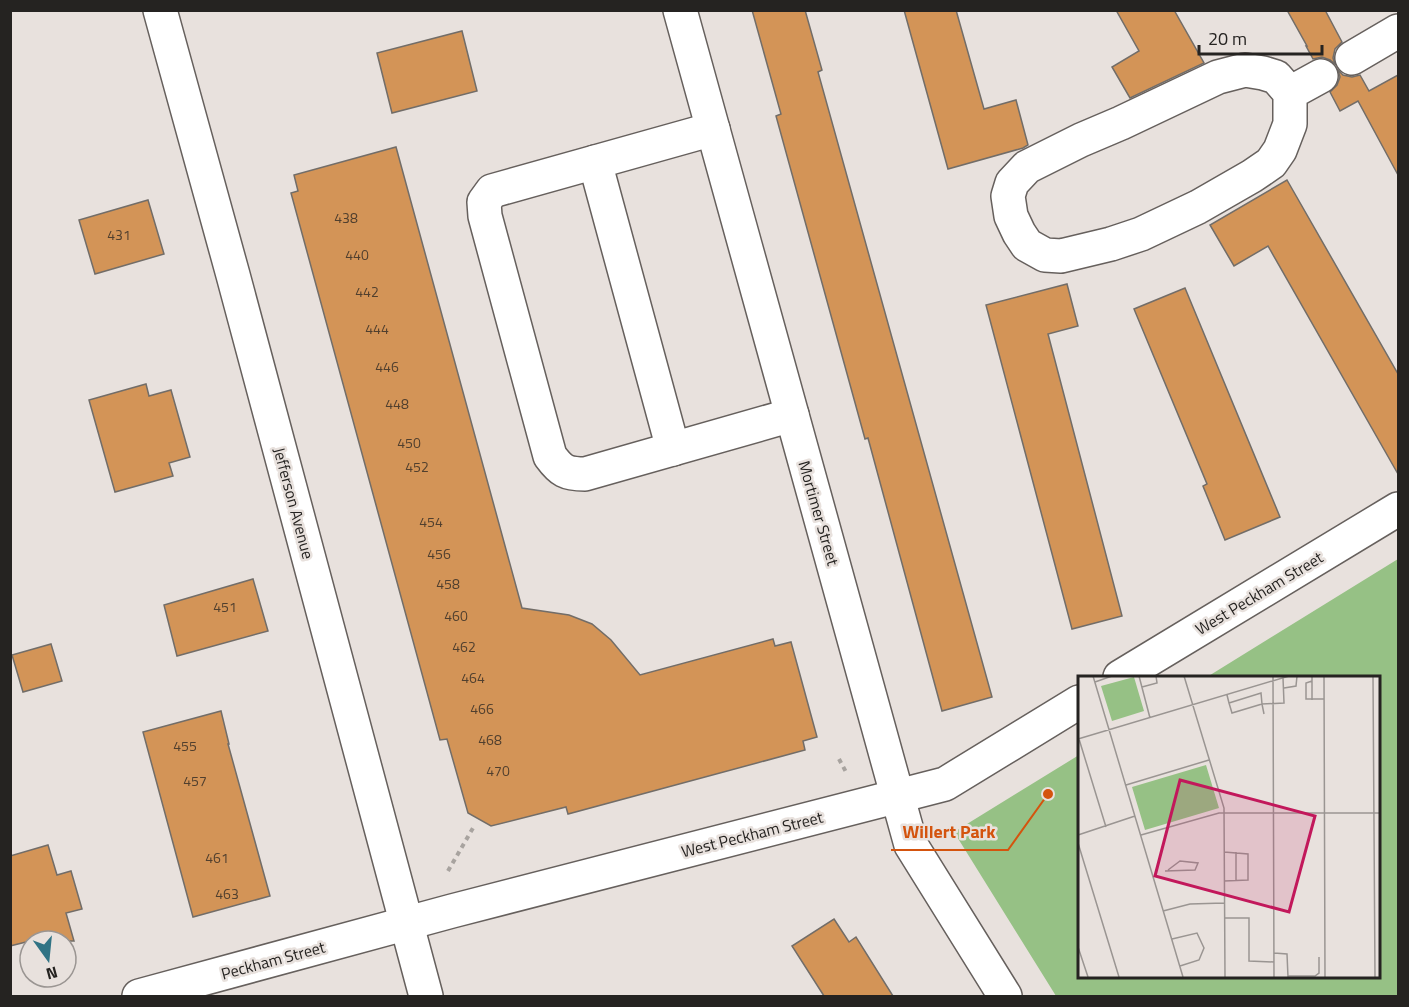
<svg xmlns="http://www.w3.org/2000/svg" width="1409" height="1007" viewBox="0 0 1409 1007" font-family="'Titillium Web',sans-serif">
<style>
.green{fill:#96c185}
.building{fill:#d39457;stroke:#726d68;stroke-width:1.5}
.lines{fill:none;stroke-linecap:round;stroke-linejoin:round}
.minor-casing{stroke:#66605d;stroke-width:36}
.path{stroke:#a8a39f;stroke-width:4;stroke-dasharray:4.5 4.5;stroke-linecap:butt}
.minor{stroke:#fff;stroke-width:33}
.labels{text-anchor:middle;stroke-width:5;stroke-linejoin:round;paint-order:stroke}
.number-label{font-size:14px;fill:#503f2e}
.street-label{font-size:16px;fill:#252321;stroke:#e8e1dd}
.inset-road{fill:none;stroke:#9a9592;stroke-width:1.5}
.view{fill:#c2185b;fill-opacity:0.15;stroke:#c2185b;stroke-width:3}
.inset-edge{fill:none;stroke:#252321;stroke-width:3}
.leader{fill:none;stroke:#d4540e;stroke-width:2}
.callout-dot{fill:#d4540e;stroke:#e8e1dd;stroke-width:2}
.callout-label{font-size:18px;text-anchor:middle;font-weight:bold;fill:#d4540e;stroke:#e8e1dd;stroke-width:5;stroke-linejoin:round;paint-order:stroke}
</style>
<rect width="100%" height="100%" fill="#e8e1dd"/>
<polygon class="green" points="1398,559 1398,996 1056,996 954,832 1079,755 1079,976 1378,976 1378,677 1207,677"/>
<g class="building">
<polygon points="752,10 805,10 822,70 818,72 992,697 942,711 868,438 865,439 776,116 781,114"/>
<polygon points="904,10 956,10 984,109 1016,100 1028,145 1023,148 948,169"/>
<polygon points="1116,10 1174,10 1204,63 1130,98 1112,67 1139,51"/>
<polygon points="1287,10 1325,10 1342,42 1335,49 1333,58 1335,64 1330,60 1322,57 1313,59 1306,46 1307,46"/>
<polygon points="462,31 477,91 392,113 377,53"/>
<polygon points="1338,70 1343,75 1352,77 1360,75 1369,91 1398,75 1398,175 1358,101 1340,111 1330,92 1337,85 1340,77"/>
<polygon points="396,147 522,608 569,615 592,624 611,640 640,675 773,639 775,646 791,642 817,737 803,741 805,750 568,814 566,807 491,826 468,813 447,739 440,740 291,193 298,191 294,175"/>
<polygon points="1287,180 1398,374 1398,474 1268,246 1234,266 1210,225"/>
<polygon points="148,200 164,254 95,274 79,220"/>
<polygon points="1067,284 1078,326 1048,334 1122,616 1072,629 986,305"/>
<polygon points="1185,288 1280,517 1225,540 1203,486 1207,484 1134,309"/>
<polygon points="146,384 149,396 171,390 190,457 169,463 173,476 115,492 89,400"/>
<polygon points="253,579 268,631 177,656 164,605"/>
<polygon points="51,644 62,681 23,692 12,655"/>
<polygon points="221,711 229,744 228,744 270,896 193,917 143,732"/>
<polygon points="48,845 57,875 71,871 82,909 66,913 74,941 30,941 10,946 10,856"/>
<polygon points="834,919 849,942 856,937 893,996 824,996 792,946"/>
</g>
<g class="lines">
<g class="minor-casing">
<g id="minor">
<polyline points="160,10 233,275 426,996"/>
<polyline points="680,10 911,845 1005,996"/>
<polyline points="1352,58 1398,31"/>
<polyline points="1290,93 1290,124 1280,150 1271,163 1252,176 1198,207 1141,234 1111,244 1061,256 1045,255 1027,245 1019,233 1011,216 1008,196 1012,183 1027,167 1081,140 1121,123 1218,77 1245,70 1263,73 1276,77 1290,93 1321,76"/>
<path d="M713,129L492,191L484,202L485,216L550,456C561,471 566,474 585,474L792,415"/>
<polyline points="595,162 673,449"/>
<polyline points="1120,677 1398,509"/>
<polyline points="139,996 452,911 945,784 1079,702"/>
</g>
</g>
<g class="path">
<polyline points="839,759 846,772"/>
<polyline points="448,871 473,828"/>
</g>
<use href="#minor" class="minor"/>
</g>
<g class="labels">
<g class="number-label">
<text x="346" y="223">438</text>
<text x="119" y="240">431</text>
<text x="357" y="260">440</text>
<text x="367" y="297">442</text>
<text x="377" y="334">444</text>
<text x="387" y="372">446</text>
<text x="397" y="409">448</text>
<text x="409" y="448">450</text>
<text x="417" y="472">452</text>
<text x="431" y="527">454</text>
<text x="439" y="559">456</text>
<text x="448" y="589">458</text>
<text x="225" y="612">451</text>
<text x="456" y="621">460</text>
<text x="464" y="652">462</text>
<text x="473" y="683">464</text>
<text x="482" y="714">466</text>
<text x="490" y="745">468</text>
<text x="185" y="751">455</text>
<text x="498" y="776">470</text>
<text x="195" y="786">457</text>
<text x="217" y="863">461</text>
<text x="227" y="899">463</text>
</g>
<g class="street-label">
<text transform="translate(294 503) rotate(75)" y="6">Jefferson Avenue</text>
<text transform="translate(819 513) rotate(74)" y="6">Mortimer Street</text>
<text transform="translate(1259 593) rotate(-31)" y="6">West Peckham Street</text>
<text transform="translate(752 834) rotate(-14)" y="6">West Peckham Street</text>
<text transform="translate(273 960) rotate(-15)" y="6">Peckham Street</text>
</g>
</g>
<g transform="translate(1078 676)">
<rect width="302" height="302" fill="#e8e1dd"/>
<path d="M56,1L66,35L34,45L23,10ZM128,89L141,132L67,154L54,111Z" fill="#96c185"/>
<path class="inset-road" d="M15,0L105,301M61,0L72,42M106,0L146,132L147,301M195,0L196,301M234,0V24M246,0L247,301M295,0L297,301M234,5L228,7V23H246M17,6L34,0M64,11L79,7L78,0M206,12L218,10L219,0M149,19L151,27L183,17L184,28L206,27L205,2M151,27L154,37L184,28L186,38M0,63L211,0M1,63L28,151M48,109L131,84M0,159L57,140M63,159L141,137H302M0,167L41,301M146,176L170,178V204L146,205M158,176V205M87,195L117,194L120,187L102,185L90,194M85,235L112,228L146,227M147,242H171V285L196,286M94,263L119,257L126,272L121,284L102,290M0,271L10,301M196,277L209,278L210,301M210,300H237L241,297V281"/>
<path class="view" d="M102,104L237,140L211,236L77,200Z"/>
<rect width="302" height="302" class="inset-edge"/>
</g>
<path class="leader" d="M1048 794L1008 850H891"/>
<circle class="callout-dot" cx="1048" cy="794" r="6"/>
<g class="callout-label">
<text x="949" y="838">Willert Park</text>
</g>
<rect width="1409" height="1007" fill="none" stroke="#252321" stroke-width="24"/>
<g transform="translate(48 959) rotate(165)"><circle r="28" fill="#e8e1dd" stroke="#9a9592" stroke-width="1.5"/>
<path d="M0-4.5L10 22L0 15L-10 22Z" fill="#307384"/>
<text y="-9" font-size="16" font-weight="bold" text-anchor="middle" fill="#252321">N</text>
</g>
<path d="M1199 45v9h123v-9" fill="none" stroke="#252321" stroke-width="3"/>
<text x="1208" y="45" font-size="18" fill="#252321" stroke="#e8e1dd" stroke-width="4.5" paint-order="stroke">20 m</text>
</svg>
